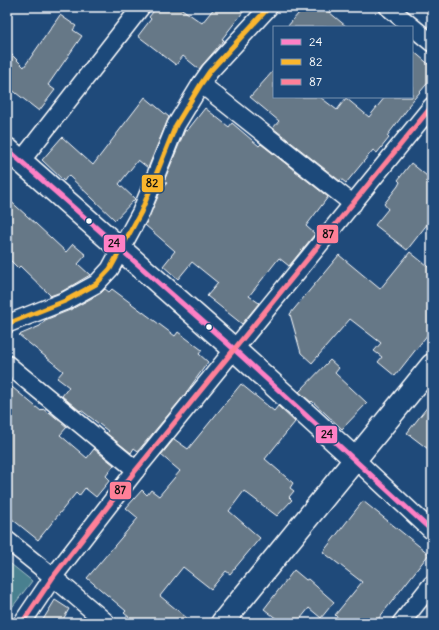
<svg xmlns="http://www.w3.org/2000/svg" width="439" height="630" viewBox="0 0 439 630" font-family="Delius,sans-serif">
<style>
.green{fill:#4a808f;stroke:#a4c0c7}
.building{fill:#667887;stroke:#fff}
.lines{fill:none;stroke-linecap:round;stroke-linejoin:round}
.street-casing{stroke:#fff;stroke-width:20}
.secondary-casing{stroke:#fff;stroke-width:25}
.street{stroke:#1f4a7a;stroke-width:17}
.secondary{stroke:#1f4a7a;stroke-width:22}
.bus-1-casing{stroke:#1f4a7a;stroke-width:8}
.bus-2-casing{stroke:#1f4a7a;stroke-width:8}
.bus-3-casing{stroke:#1f4a7a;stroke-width:8}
.bus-1{stroke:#ff80c5;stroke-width:5}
.bus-2{stroke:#fab62d;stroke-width:5}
.bus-3{stroke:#ff8098;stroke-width:5}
.bus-dot{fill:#fff;stroke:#1f4a7a;stroke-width:1.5}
.line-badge{stroke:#1f4a7a;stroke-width:1.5}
.pale-badge-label{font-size:11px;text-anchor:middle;font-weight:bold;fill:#111}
</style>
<rect width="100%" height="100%" fill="#1f4a7a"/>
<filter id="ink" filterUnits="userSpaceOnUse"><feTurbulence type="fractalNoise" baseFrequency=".025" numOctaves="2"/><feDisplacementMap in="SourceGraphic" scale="8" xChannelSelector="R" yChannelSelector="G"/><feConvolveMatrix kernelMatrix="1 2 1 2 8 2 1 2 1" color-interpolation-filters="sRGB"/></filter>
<g filter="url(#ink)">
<polygon class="green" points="7,561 32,581 7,614"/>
<g class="building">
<polygon points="157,7 179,7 202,23 215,7 247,7 222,39 224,40 199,69 183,56 176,65 138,36 151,19 149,17"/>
<polygon points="304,7 323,7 347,27 287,27"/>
<polygon points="60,15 76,26 73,30 82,36 48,85 55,90 39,111 7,86 7,50 24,67"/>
<polygon points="412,50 432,67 432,78 408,106 409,107 387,136 389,138 377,153 373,150 346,183 341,179 340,181 273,128 279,121 250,97 274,70 274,97 320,97 337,110 346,98 369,117 385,97 412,97"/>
<polygon points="145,97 169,117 148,168 138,160 119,184 135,199 115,220 68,175 64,181 42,160 62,137 93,165"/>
<polygon points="205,108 229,127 232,123 259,146 261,144 328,197 306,226 315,234 289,266 279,258 249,296 259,303 242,324 207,296 218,283 192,262 178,279 163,266 175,251 145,225 161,190 167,183 164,181 185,130 187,131"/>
<polygon points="411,163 432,180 432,218 407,250 375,225 388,209 384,204 398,186 400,182 398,180"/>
<polygon points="7,198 36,224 66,252 73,244 86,255 78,264 90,275 61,292 50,296 50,295 20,266 18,268 7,257"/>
<polygon points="410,252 432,270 432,329 395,376 378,362 382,357 374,351 381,343 350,319 312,363 301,353 290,314 339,255 380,289"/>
<polygon points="105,289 109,292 112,289 175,336 178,332 202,350 199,354 208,362 183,397 138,451 134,448 131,453 106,433 108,431 81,410 80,411 62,396 69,387 57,378 63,371 19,335 40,326 45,320 70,310 101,293"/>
<polygon points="330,360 339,368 335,373 367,403 342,429 312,401 311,402 299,392"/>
<polygon points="7,383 41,411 43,409 48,413 49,412 67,427 60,435 87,458 94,449 114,465 106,476 110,480 96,497 85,488 79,496 76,493 38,540 7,515"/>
<polygon points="241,384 274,411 278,406 295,422 265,459 293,483 290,488 294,491 289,497 292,500 277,516 244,491 229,511 260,538 230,574 226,571 211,589 183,567 160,596 193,623 136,623 124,613 126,611 87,578 138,518 126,508 142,490 147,495 151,490 159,496 180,471 161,455 174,439 188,449"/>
<polygon points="432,401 432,452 407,433"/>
<polygon points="363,501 429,554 375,623 344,623 335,615 362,582 323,552"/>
<polygon points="294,570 306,580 308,579 334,602 321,618 309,608 297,623 282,623 264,609"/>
<polygon points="55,600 69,609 61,623 41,623"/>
</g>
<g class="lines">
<g class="street-casing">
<g id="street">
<polyline points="388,7 432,43"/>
<polyline points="201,84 353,204"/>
<polyline points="21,161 141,7"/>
<polyline points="7,324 65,301 96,284 110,269 141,212 176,125 201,84 210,71 269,7"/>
<polyline points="7,364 136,470"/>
<polyline points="356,460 432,531"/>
<polyline points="7,540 53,577 107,623"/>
<polyline points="22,623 53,577 136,470 432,106"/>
<polyline points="401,623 432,584"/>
</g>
</g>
<g class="secondary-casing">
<g id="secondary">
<polyline points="7,149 235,350 356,460"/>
<polyline points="222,623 432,365"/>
</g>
</g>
<use href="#street" class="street"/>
<use href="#secondary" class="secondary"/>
<g class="bus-1-casing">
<polyline id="bus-1" points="7,149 235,350 432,531"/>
</g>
<g class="bus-2-casing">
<polyline id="bus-2" points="7,324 65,301 96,284 110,269 141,212 176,125 201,84 210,71 269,7"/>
</g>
<g class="bus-3-casing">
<polyline id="bus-3" points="22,623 53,577 136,470 432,106"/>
</g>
<use href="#bus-1" class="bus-1"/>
<use href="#bus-2" class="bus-2"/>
<use href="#bus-3" class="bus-3"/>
</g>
</g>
<g class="bus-dot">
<circle cx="89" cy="221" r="3.5"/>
<circle cx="209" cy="327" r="3.5"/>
</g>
<g class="line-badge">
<rect x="141" y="174" width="23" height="19" rx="4" fill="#fab62d"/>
<rect x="316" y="224" width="23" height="20" rx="4" fill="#ff8098"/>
<rect x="103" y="234" width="23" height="19" rx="4" fill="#ff80c5"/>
<rect x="315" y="425" width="23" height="19" rx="4" fill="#ff80c5"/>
<rect x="109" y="481" width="23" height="19" rx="4" fill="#ff8098"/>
</g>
<g class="pale-badge-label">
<text x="152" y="187">82</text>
<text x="328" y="238">87</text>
<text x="114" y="247">24</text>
<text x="327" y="438">24</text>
<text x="120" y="494">87</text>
</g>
<rect width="439" height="630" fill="none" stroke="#1f4a7a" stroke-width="24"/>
<rect x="12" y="12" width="415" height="606" fill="none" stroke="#fff" stroke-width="1.5" filter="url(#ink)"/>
<rect x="273" y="26" width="140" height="72" fill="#1f4a7a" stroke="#7992af"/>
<rect x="281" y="39" width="20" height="6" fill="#ff80c5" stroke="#7992af"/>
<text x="309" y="46" font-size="12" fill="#ffffff">24</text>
<rect x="281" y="59" width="20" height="6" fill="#fab62d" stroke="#7992af"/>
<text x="309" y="66" font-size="12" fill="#ffffff">82</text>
<rect x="281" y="79" width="20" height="6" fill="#ff8098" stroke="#7992af"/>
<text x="309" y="86" font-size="12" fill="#ffffff">87</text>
</svg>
